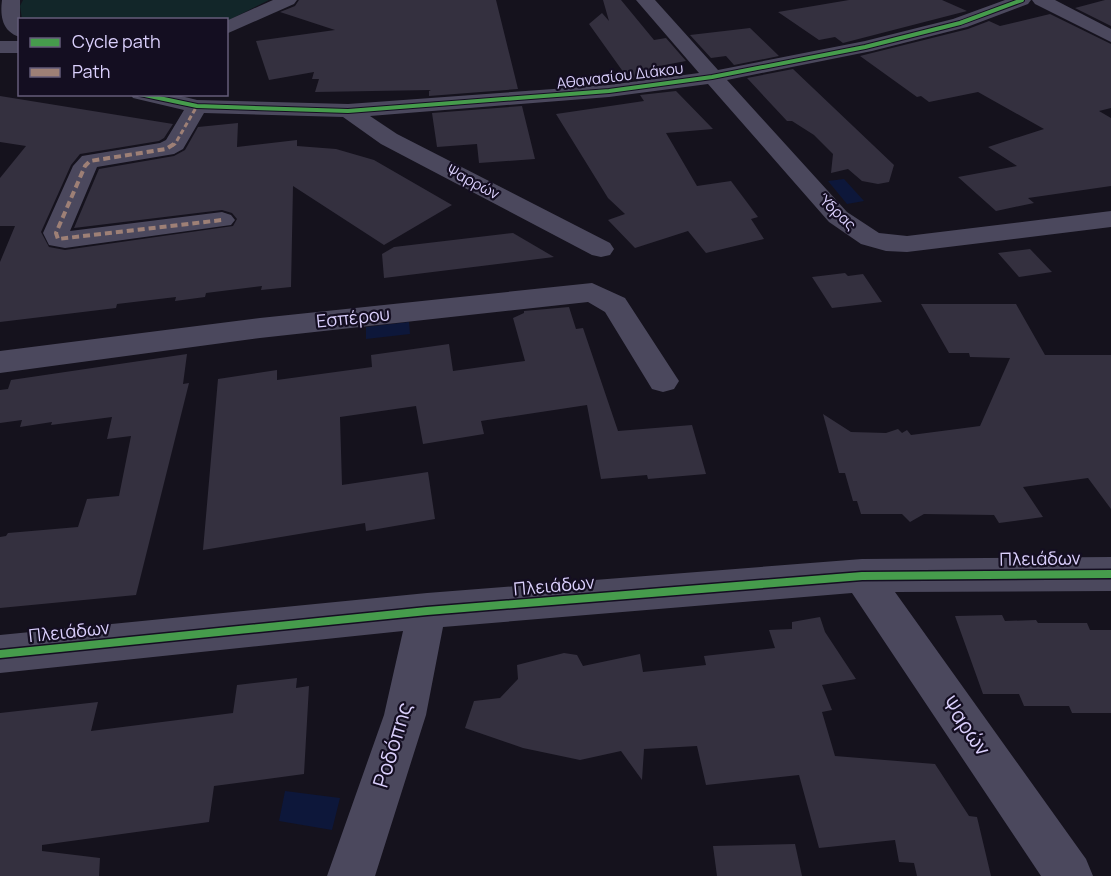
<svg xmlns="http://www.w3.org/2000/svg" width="1111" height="876" viewBox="0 0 1111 876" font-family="Manrope,sans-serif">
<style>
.green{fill:#122629}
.water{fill:#0d173a}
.building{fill:#34303f}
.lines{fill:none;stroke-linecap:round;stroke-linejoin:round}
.minor{fill:#4b485d;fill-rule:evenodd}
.tertiary{fill:#4b485d;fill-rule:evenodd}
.quiet-far1{stroke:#9e8076;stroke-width:3;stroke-dasharray:5 3;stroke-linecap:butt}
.quiet{stroke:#9e8076;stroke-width:4;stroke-dasharray:7 4;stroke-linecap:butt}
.cycleway-far1-casing{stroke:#140e21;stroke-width:6}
.cycleway-casing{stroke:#140e21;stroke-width:11}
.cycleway-far1{stroke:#469c4c;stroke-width:4}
.cycleway{stroke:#469c4c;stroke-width:8}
.labels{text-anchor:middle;stroke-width:4.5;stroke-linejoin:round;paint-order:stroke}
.far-street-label{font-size:15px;fill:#dbd0fd;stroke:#140e21}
.street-label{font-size:18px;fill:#dbd0fd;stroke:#140e21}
.near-street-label{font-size:21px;fill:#dbd0fd;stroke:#140e21}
</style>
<rect width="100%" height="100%" fill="#15121d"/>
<polygon class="green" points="23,0 269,0 227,21 22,19 20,6"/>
<g class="water">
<polygon points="844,179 864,201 847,204 828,181"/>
<polygon points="409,322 410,334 366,339 366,327"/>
<polygon points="285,791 340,798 332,830 279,821"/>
</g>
<g class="building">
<polygon points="299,0 496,0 518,89 429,96 429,91 431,90 315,92 319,79 312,79 314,72 269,80 256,41 335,30 280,12 295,6"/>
<polygon points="603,0 621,0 654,40 666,38 686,61 654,67 661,76 629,80 589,24 602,13 609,21"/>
<polygon points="849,0 942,0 967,11 843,43 835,37 819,40 778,12"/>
<polygon points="1105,0 1111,0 1111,26 1075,8"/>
<polygon points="1050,14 1111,44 1111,108 1099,111 1111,118 1111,186 1028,198 1034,203 996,211 958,177 1017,166 988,147 1044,129 978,92 929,102 921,96 917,97 860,56 968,29 989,21 1000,26"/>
<polygon points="750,28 779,56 734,65 726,56 711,58 690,35"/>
<polygon points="793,69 894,165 889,182 878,184 862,181 848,169 831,173 833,154 814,135 792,121 787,121 747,78"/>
<polygon points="676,91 713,129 666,133 697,186 731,181 758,217 751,219 764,239 706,253 688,231 635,248 608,220 625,214 608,198 556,114 644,101 640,95"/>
<polygon points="0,96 173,124 164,138 159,141 80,154 71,165 41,232 49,247 65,250 233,226 237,219 232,213 222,210 74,228 99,169 174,156 185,150 198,127 238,123 237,147 297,140 297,146 336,149 374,160 452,205 384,245 293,186 291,287 261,290 262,286 206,293 205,297 175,301 176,297 117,304 116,308 0,322 0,262 15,226 0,226 0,178 26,146 0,142"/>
<polygon points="522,106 535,159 479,163 477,144 437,147 432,113"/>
<polygon points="513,233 554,257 384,278 382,254 394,247"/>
<polygon points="1030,249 1052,272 1019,277 998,253"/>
<polygon points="845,273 848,276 863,274 882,302 832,308 812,277"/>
<polygon points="921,304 1016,304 1045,355 1111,355 1111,509 1088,478 1023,487 1043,517 999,523 994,515 924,514 910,522 902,514 861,514 857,501 853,501 845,473 839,473 823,414 851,432 886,433 898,429 902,433 907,430 911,435 980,426 1010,358 970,357 969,353 949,353"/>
<polygon points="569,307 576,329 583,328 618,431 692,425 706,474 648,479 647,475 601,479 587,405 481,421 484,434 423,444 416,406 340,417 342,485 428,472 435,519 366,531 365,523 203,550 218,379 277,370 277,380 372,367 371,355 449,344 453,371 525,361 513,318 524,313 524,311"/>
<polygon points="187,354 183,384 189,383 136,595 0,608 0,537 6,536 8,533 78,527 87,499 119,496 131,436 107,439 112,417 51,425 52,422 20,427 22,420 0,423 0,390 8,389 11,380"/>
<polygon points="1002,615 1005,621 1036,620 1038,623 1087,623 1090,630 1111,630 1111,713 1072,713 1069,706 1024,706 1019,694 983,694 955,616"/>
<polygon points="820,617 825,632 856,679 822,685 832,710 822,712 835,756 935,764 969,816 977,817 991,876 917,876 914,863 899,862 895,840 819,848 799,775 706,785 697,746 644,749 642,780 621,751 580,760 523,748 465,728 474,701 500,698 518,679 517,665 564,653 577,655 583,666 640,654 643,672 706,665 704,656 775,648 769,630 792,629 792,622"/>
<polygon points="297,678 296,688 309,686 304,774 214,786 209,822 42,845 42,851 100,858 99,876 0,876 0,713 98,702 91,731 233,713 237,685"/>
<polygon points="795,844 802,876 717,876 713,846"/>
</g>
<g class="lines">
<g class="minor">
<path d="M2,0H20V37C2,32 0,16 2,0Z"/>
<polygon points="636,0 655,0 718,70 865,41 953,19 1005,0 1031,0 1028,4 967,27 872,51 727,80 847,212 879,233 907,236 1111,211 1111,227 907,252 886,251 861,244 829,222 708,84 609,97 370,116 397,134 610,243 614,249 610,255 601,257 592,255 381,144 343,117 204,113 183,149 174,154 97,167 70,231 222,212 231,215 235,220 231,225 65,248 49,245 43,233 73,166 82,156 160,143 166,140 184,110 133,98 130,94 173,94 197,100 348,104 609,85 699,73"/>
<polygon points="1032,0 1055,0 1111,29 1111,42 1035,4"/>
<polygon points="592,283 625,298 679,381 674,389 663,392 652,389 605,312 588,302 260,338 0,373 0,351 260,318"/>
<polygon points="1111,557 1111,591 895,592 1086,859 1093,876 1041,876 852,593 443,627 426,715 375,876 327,876 384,715 403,631 0,673 0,635 427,593 862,559"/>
</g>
<g class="tertiary">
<polygon points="273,0 297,0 294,4 226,34 226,21"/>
<rect x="0" y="41" width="20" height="12"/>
</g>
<polyline class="quiet-far1" points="171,146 175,144 197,106"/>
<polyline class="quiet" points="174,144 166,149 90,161 85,166 56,233 58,239 222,220"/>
<g class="cycleway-far1-casing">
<polyline id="cycleway-far1" points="140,94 197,106 348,111 609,91 712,77 865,47 960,23 1022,0"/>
</g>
<g class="cycleway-casing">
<polyline id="cycleway" points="0,654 427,611 862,576 1111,574"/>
</g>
<use href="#cycleway-far1" class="cycleway-far1"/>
<use href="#cycleway" class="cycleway"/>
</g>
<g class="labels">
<g class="far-street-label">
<text transform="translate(620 76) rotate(-7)" y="5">Αθανασίου Διάκου</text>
<text transform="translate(473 182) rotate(28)" y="5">Ψαρρών</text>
<text transform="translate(837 212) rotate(43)" y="5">Ύδρας</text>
</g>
<g class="street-label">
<text transform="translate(353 318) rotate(-6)" y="6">Εσπέρου</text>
<text transform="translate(1040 559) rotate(-1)" y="6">Πλειάδων</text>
<text transform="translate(554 586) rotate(-5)" y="6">Πλειάδων</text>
<text transform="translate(69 632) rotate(-6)" y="6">Πλειάδων</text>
</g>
<g class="near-street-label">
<text transform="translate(966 726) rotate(55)" y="7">Ψαρών</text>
<text transform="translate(393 745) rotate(-73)" y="7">Ροδόπης</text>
</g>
</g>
<rect x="18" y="18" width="210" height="78" fill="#140e21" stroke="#645c79" stroke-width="1.5"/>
<rect x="30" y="38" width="30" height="9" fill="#469c4c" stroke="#645c79" stroke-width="1.5"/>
<text x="72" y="48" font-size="18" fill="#dbd0fd">Cycle path</text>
<rect x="30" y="68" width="30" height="9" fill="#9e8076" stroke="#645c79" stroke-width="1.5"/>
<text x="72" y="78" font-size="18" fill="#dbd0fd">Path</text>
</svg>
